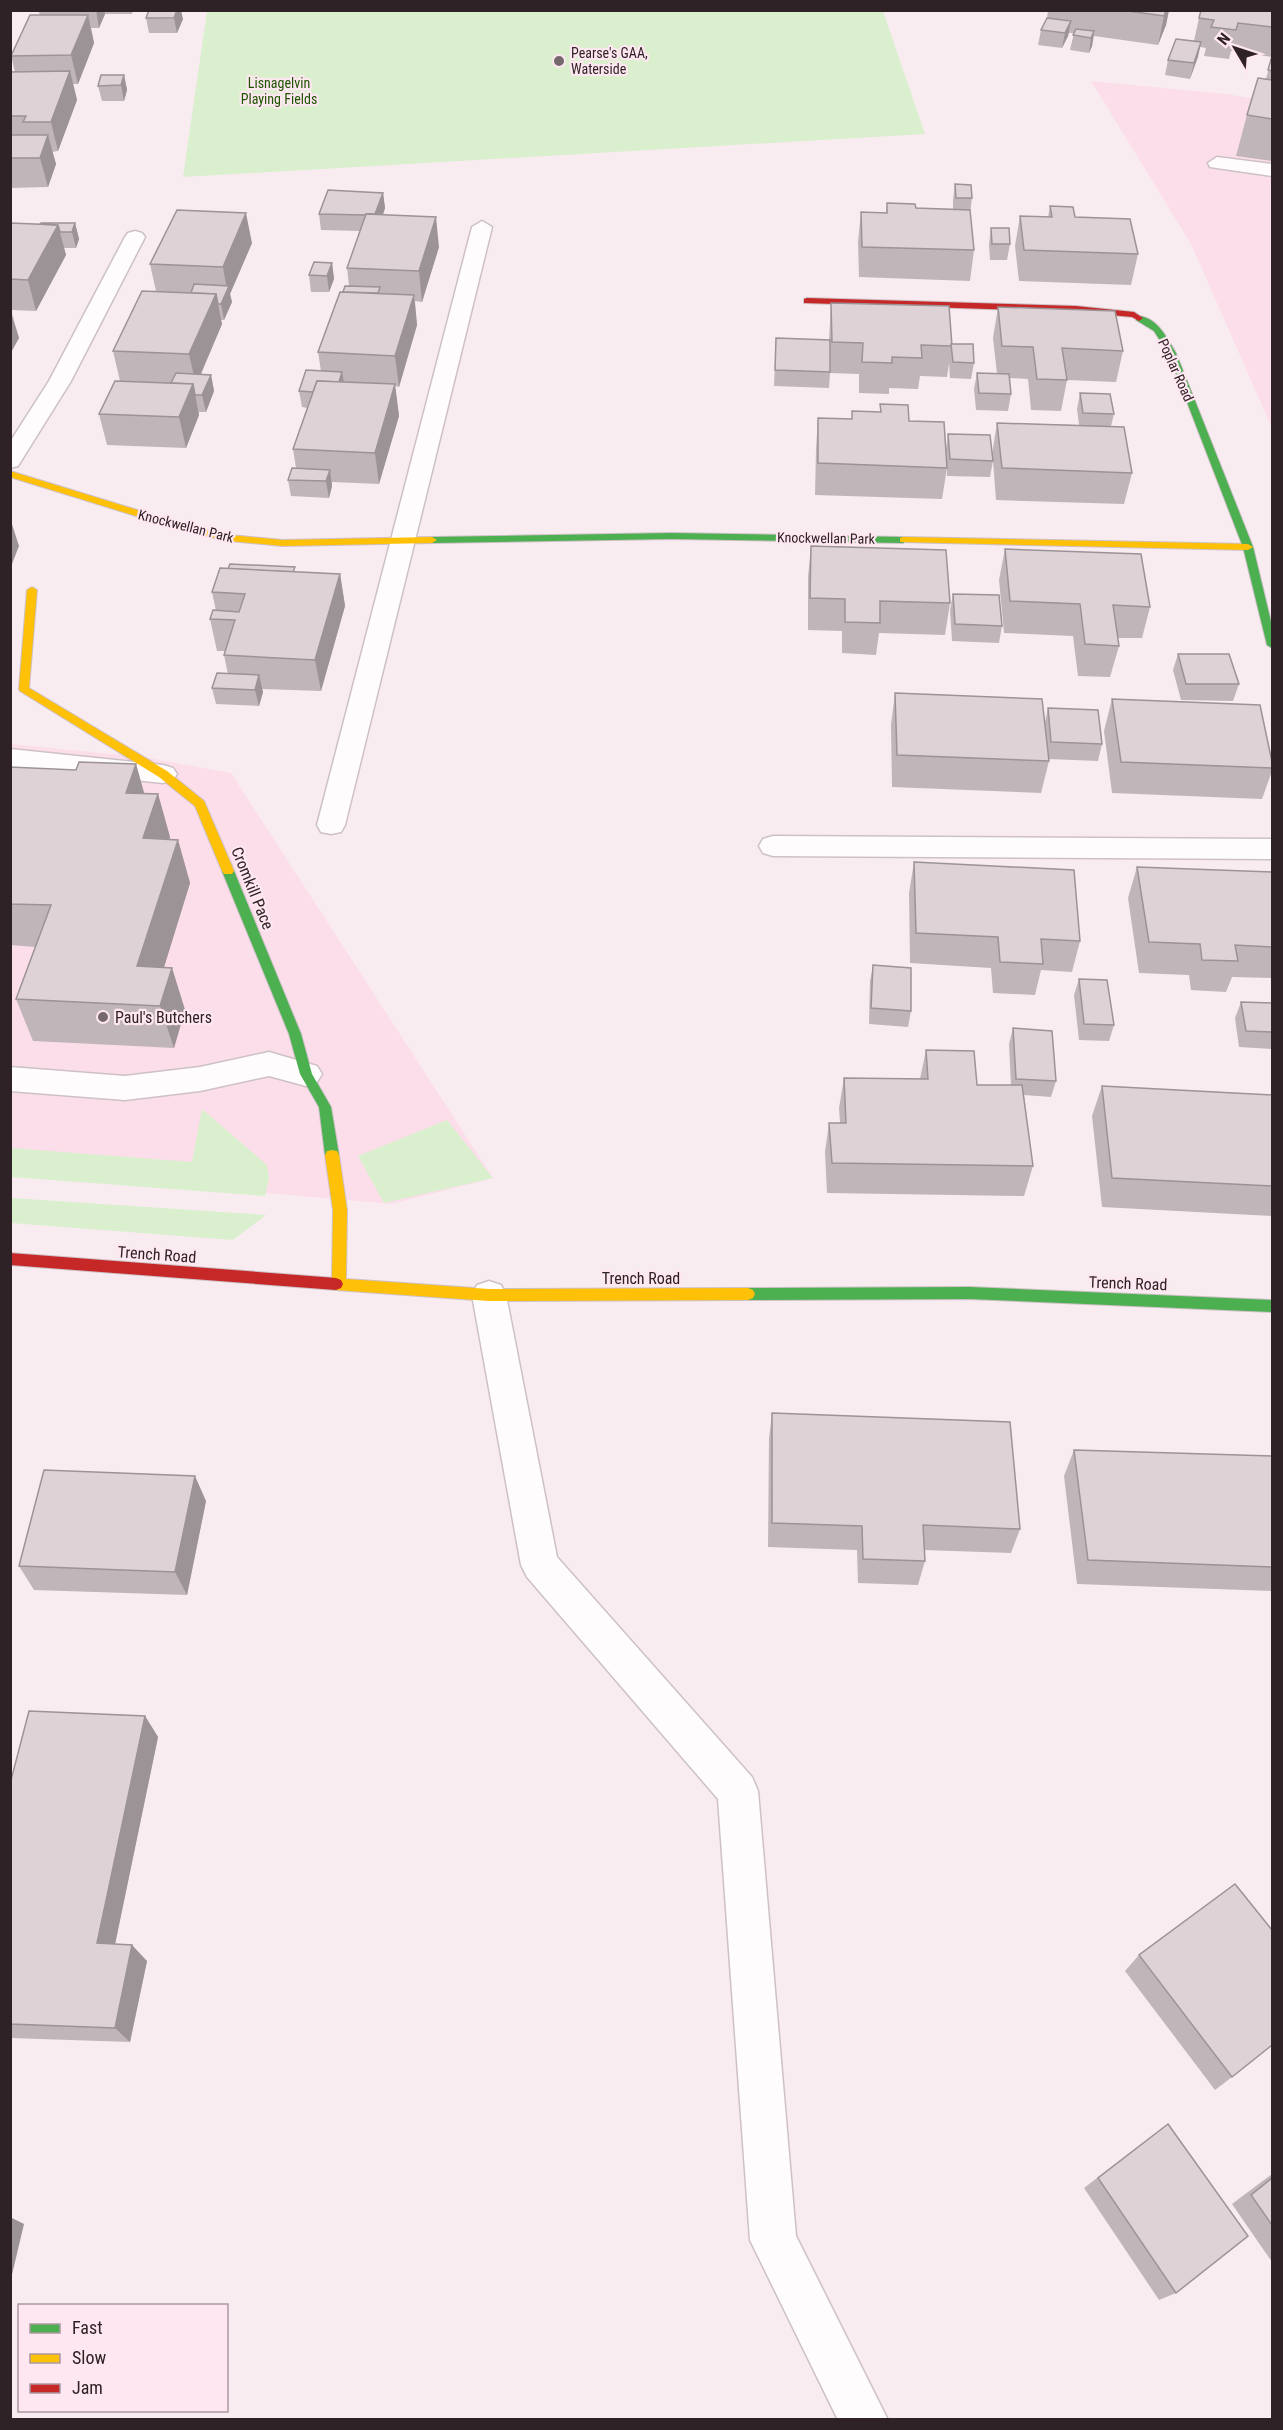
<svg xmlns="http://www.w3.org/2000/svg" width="1283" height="2430" viewBox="0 0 1283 2430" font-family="'Roboto Condensed',sans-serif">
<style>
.built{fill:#fcdeea}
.green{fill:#daefcd}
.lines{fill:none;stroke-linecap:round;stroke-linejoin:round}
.lane-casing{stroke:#cdc1c6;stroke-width:3}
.street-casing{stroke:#cdc1c6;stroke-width:3}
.fast-casing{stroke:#cdc1c6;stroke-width:2}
.slow-casing{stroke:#cdc1c6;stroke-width:2}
.jam-casing{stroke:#cdc1c6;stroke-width:2}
.lane{fill:#fefcfd;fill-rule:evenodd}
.street{fill:#fefcfd;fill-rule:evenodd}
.fast{fill:#4caf50;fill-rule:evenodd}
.slow{fill:#ffc107;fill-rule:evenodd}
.jam{fill:#c62828;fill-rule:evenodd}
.wall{fill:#c0b5b9}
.shaded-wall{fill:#9c9396}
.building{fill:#dfd2d7;stroke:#9c9396;stroke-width:1.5}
.poi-dot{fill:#76696e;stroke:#fee7f0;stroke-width:2}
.labels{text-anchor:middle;stroke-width:4.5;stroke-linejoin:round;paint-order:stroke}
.far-poi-label{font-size:14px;fill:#2f2227;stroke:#fee7f0;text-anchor:start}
.far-park-label{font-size:14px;fill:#1e5400;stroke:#fee7f0}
.far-street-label{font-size:14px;fill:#2f2227;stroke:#fee7f0}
.street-label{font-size:16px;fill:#2f2227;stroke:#fee7f0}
.poi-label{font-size:16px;fill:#2f2227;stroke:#fee7f0;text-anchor:start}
</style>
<rect width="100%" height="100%" fill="#f9ecf1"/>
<g class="built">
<polygon points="1091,81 1227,94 1272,102 1272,428 1191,244"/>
<polygon points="10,744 143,757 231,773 493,1178 392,1204 11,1171"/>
</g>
<g class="green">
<polygon points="207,11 883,11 925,134 183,177"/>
<polygon points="202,1109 267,1165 269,1179 265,1196 11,1177 11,1148 192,1162"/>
<polygon points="447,1120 493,1178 384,1203 358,1156"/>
<polygon points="10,1198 11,1198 266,1215 233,1240 11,1223"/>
</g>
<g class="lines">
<g class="lane-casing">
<g id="lane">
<polygon points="1217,157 1272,164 1272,176 1210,167 1208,163"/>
<polygon points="10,749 163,765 173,768 177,774 173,780 163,783 10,767"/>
<polygon points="269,1052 317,1066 322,1074 317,1082 306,1086 269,1076 200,1091 125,1100 10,1091 10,1067 125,1076 200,1067"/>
<polygon points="489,1281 501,1285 506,1295 557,1557 752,1777 758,1791 796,2236 888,2420 838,2420 750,2240 718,1799 527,1577 521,1565 472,1295 477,1285"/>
</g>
</g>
<g class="street-casing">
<g id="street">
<polygon points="482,221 492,227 345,825 341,832 331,834 321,832 317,825 472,227"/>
<polygon points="135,231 142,233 145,237 71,381 18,466 10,468 10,442 49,381 125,237 128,233"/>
<polygon points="773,836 1272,839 1272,859 773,856 763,853 759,846 763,839"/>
</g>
</g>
<g class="fast-casing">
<g id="fast">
<path d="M1136,316C1156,315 1167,338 1176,353L1253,547L1272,626V648L1267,645L1243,547L1168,353L1154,331L1136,320Z"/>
<polygon points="671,533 903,537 908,540 903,543 671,539 432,543 427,540 432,537"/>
<polygon points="228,867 234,871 301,1034 312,1074 331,1107 339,1155 337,1159 327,1159 325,1155 319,1107 300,1074 289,1034 222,871"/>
<polygon points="969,1287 1272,1300 1272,1312 969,1299 748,1300 743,1298 741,1294 743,1290 748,1288"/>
</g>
</g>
<g class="slow-casing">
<g id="slow">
<polygon points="10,471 196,528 230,535 283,540 432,537 437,540 432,543 283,546 230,541 191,533 10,477"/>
<polygon points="903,537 1248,544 1253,547 1248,550 900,542 900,538"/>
<polygon points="32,587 37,590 29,688 167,771 204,801 234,871 232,874 224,874 222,871 195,806 159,777 20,691 19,689 27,590"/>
<polygon points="332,1150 337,1151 339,1155 347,1210 346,1279 489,1289 748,1288 753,1290 755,1294 753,1298 748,1300 489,1301 336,1290 331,1288 329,1284 332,1280 333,1210 325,1155 327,1151"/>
</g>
</g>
<g class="jam-casing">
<g id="jam">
<polygon points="807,298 1076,306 1134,312 1143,318 1139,321 1132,317 1076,312 804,303 804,299"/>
<polygon points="10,1253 336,1278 341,1280 343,1284 341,1288 336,1290 10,1265"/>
</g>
</g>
<use href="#lane" class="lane"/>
<use href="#street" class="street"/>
<use href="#fast" class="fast"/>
<use href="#slow" class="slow"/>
<use href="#jam" class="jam"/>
</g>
<g class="wall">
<polygon points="38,10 133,10 132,14 105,14 99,28 91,28 94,43 78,84 73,84 77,100 58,151 52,152 56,164 48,187 10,188 10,72 15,72 11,56 40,15"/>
<polygon points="1048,10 1169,10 1166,25 1158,45 1094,36 1092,46 1089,53 1070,50 1074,33 1069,33 1068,36 1062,48 1038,45 1041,30 1047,18"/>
<polygon points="1272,10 1272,161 1236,156 1247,115 1266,79 1272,57 1231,51 1229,59 1204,56 1206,48 1200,47 1190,79 1165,75 1168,60 1194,41 1199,18"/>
<polygon points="146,18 183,19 177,33 149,33"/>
<polygon points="124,75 127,90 124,101 102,101 98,86"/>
<polygon points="955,184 972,198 970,213 974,250 970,281 859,277 858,242 861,212 886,213 887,203 916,208 953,209 953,200"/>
<polygon points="383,193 385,208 383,215 439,247 422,302 415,301 417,325 399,387 395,386 399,416 379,484 332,482 332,486 329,498 291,496 288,480 296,468 293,449 307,408 302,407 299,391 321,371 318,352 343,292 349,286 347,268 360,231 321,230 319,214"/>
<polygon points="1050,206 1075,217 1138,254 1131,285 1019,281 1015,246 1020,216 1048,217"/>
<polygon points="10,223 40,224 75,223 79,239 76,248 64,248 66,255 36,311 11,310 19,338 10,354"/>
<polygon points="991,228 1010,244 1007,260 990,260 989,244"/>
<polygon points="252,243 230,294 232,302 224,320 221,320 222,324 201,374 211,375 214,391 206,412 199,412 199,415 186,448 107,445 99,414 120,381 113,351 156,291 150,264"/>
<polygon points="332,263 334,279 329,292 311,292 309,275"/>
<polygon points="831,303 952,344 974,363 971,379 950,378 949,363 947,377 920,376 918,389 889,388 889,394 859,393 859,374 830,373 829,388 774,386 776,338 829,340"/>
<polygon points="998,307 1123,351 1116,382 1067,380 1061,411 1031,410 1028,379 1009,378 1011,394 1008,411 976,410 974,389 977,373 997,374 993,338"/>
<polygon points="1080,393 1114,414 1111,426 1132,473 1124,504 996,500 993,461 990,477 947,476 947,468 942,499 815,495 816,449 818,418 852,419 852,411 880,412 880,404 909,421 946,449 948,434 992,454 997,423 1079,425 1077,409"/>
<polygon points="811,546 950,603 945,635 879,633 876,655 842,653 842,631 808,630 808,577"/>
<polygon points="1005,549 1150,607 1142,638 1117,638 1119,646 1110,677 1078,676 1073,636 1004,633 999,580"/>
<polygon points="296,572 340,574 345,606 321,691 262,689 263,692 259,706 216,704 212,688 228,674 224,655 225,651 217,651 210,619 216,611 212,592"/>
<polygon points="953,594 1002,626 999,643 952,641 950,610"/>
<polygon points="1178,654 1239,684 1233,701 1181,700 1173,670"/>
<polygon points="895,693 1045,722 1048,708 1102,744 1098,761 1048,759 1049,761 1041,793 892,787 891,725"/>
<polygon points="1112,699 1272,762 1272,771 1262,799 1112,793 1104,731"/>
<polygon points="136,764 144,793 158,794 170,837 169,839 178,840 190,883 164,967 172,968 185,1010 174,1048 33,1041 16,999 35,947 10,945 10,767 76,770"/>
<polygon points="914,862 1080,941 1072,972 1041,970 1035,995 993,993 991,968 910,963 909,893"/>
<polygon points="1137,867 1272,872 1272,978 1232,977 1226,992 1191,990 1189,975 1139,973 1128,898"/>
<polygon points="873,965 911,1011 908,1027 869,1024 870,981"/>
<polygon points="1079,979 1114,1025 1109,1041 1079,1040 1074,995"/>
<polygon points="1241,1002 1272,1003 1272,1049 1239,1047 1235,1018"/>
<polygon points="1013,1028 1056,1081 1051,1097 1024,1095 1033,1166 1024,1196 827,1193 825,1152 829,1123 840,1123 839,1108 844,1078 920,1079 926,1050 977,1085 1011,1085 1009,1044"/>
<polygon points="1102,1086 1272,1095 1272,1216 1102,1207 1092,1116"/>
<polygon points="772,1413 1020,1529 1011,1553 924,1550 925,1561 918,1585 858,1583 857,1550 768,1547 769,1439"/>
<polygon points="1074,1450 1272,1456 1272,1591 1077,1584 1064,1476"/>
<polygon points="206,1501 187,1595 34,1590 19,1566"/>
<polygon points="145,1716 158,1737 115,1944 147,1961 130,2042 10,2038 10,1784"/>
<polygon points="1139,1955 1232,2077 1215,2090 1125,1971"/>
<polygon points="1153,2135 1176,2293 1159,2300 1084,2188"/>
<polygon points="1272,2174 1272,2262 1232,2204"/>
</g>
<g class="shaded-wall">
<polygon points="96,10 104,10 105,14 99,28"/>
<polygon points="177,10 181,10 183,19 177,33 174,18"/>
<polygon points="1166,10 1169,10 1166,25 1158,45 1164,16"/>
<polygon points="88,15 94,43 78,84 71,55"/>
<polygon points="1071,21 1068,36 1062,48 1065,33"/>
<polygon points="1094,31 1092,46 1089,53 1091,38"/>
<polygon points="1201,42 1198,57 1190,79 1194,63"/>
<polygon points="70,71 77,100 58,151 51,122"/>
<polygon points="124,75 127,90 124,101 121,85"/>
<polygon points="48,135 56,164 48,187 40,158"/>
<polygon points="383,193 385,208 377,232 375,216"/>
<polygon points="246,213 252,243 230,294 232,302 224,320 221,304 227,290 223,267"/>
<polygon points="436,217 439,247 422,302 419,271"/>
<polygon points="75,223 79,239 76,248 72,232"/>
<polygon points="58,225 66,255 36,311 28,280"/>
<polygon points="332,263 334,279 329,292 327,276"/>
<polygon points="216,294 222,324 196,385 189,354"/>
<polygon points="414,295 417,325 399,387 395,356"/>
<polygon points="10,310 19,338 10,354"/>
<polygon points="342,372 345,388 335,392"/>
<polygon points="211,375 214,391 206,412 202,395"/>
<polygon points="193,384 199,415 186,448 179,417"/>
<polygon points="395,384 399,416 379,484 375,453"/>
<polygon points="330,470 332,486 329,498 326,481"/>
<polygon points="10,518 19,546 10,569"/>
<polygon points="340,574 345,606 321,691 315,660"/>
<polygon points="259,675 263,692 259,706 255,690"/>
<polygon points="136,764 148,807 126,793"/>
<polygon points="158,794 170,837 156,882 143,838"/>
<polygon points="178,840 190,883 152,1006 137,966"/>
<polygon points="172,968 185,1010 174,1048 160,1006"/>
<polygon points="195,1476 206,1501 187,1595 175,1572"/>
<polygon points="145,1716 158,1737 112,1959 97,1943"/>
<polygon points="132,1945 147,1961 130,2042 115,2028"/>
<polygon points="10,2217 24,2224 10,2283"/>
</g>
<g class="building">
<polygon points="149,10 177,10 174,18 146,18"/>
<polygon points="1121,10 1166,10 1164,16"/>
<polygon points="1201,10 1272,10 1272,27 1238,23 1236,30 1211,27 1214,20 1199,18"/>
<polygon points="30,15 88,15 71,55 11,56"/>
<polygon points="1047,18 1071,21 1065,33 1041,30"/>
<polygon points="1076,29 1094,31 1091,38 1073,35"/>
<polygon points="1176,39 1201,42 1194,63 1168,60"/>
<polygon points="1272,56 1272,71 1268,70"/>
<polygon points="70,71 51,122 23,122 26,116 10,116 10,72"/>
<polygon points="101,75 124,75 121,85 98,86"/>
<polygon points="1258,78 1272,80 1272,119 1247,115"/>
<polygon points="10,135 48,135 40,158 10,158"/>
<polygon points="955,184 971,185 972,198 956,198"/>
<polygon points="328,190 383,193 375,214 366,214 365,215 319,214"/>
<polygon points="887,203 915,204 916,208 970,210 974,250 862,247 861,212 887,213"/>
<polygon points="1050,206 1073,207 1075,217 1130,219 1138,254 1024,250 1020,216 1052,217"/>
<polygon points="177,210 246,213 223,267 150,264"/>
<polygon points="366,214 436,217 419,271 347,268"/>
<polygon points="10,223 58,225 28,280 10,279"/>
<polygon points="41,223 75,223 72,232 60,232 58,225 40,224"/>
<polygon points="991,228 1009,228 1010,244 992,244"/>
<polygon points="314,262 332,263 327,276 309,275"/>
<polygon points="194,284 229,286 221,304 218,304 216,294 191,293"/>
<polygon points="345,286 380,287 378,293 343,292"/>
<polygon points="142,291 216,294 189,354 113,351"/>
<polygon points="340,292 414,295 395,356 318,352"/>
<polygon points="831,303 949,306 952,346 921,345 922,358 892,357 892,363 862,362 863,343 832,342"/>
<polygon points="998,307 1115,311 1123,351 1062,348 1067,380 1037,379 1033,347 1002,346"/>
<polygon points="776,338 830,340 830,372 775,370"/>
<polygon points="951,344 973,344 974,363 953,362"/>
<polygon points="306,370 342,372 339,382 317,381 313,392 299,391"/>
<polygon points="176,373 211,375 202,395 195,395 193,384 171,383"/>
<polygon points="977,373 1009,374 1011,394 979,393"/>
<polygon points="115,381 193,384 179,417 99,414"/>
<polygon points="317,381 395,384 375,453 293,449"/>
<polygon points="1080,393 1110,394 1114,414 1083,413"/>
<polygon points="880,404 908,405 909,421 944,422 947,468 818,463 818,418 852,419 852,411 881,412"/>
<polygon points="997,423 1124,427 1132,473 1002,468"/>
<polygon points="948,434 990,435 993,461 950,459"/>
<polygon points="292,468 330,470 326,481 288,480"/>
<polygon points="811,546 946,550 950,603 880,601 880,623 845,622 845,599 810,598"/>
<polygon points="1005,549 1141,554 1150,607 1113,605 1119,646 1085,644 1080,604 1010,601"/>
<polygon points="230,564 295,567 293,572 228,569"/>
<polygon points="220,568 340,574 315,660 224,655 235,620 210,619 213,610 239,612 245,594 212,592"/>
<polygon points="953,594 999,595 1002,626 955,624"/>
<polygon points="1178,654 1229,654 1239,684 1186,684"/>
<polygon points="217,673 259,675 255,690 212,688"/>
<polygon points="895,693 1042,699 1049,761 897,755"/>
<polygon points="1112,699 1260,705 1272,762 1272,768 1121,762"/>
<polygon points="1048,708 1098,710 1102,744 1051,742"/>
<polygon points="79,762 136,764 126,793 158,794 143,838 178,840 137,966 172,968 160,1006 16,999 51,905 10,904 10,767 76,770"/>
<polygon points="914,862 1074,870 1080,941 1041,939 1043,964 1000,962 998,937 916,933"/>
<polygon points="1137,867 1272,872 1272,947 1235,945 1238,961 1202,960 1200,944 1149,942"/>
<polygon points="873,965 911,968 911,1011 871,1008"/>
<polygon points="1079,979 1107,980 1114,1025 1084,1024"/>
<polygon points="1241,1002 1272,1003 1272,1032 1246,1031"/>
<polygon points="1013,1028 1052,1031 1056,1081 1016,1079"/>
<polygon points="926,1050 974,1051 977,1085 1022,1085 1033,1166 832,1163 829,1123 846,1123 844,1078 928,1079"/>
<polygon points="1102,1086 1272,1095 1272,1186 1112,1178"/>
<polygon points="772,1413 1010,1422 1020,1529 923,1525 925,1561 863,1559 862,1526 772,1523"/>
<polygon points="1074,1450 1272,1456 1272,1567 1088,1560"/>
<polygon points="44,1470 195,1476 175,1572 19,1566"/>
<polygon points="29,1711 145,1716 97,1943 132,1945 115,2028 10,2024 10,1784"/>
<polygon points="1235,1884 1272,1930 1272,2045 1232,2077 1139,1955"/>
<polygon points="1168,2124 1248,2236 1176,2293 1098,2178"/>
<polygon points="1272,2178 1272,2225 1251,2195"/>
</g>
<g class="poi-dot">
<circle cx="559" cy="61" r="6"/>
<circle cx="103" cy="1017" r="6"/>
</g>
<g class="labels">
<g class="far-poi-label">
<text x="571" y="58">Pearse's GAA,<tspan x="571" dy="16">Waterside</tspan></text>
</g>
<g class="far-park-label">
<text x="279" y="88">Lisnagelvin<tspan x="279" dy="16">Playing Fields</tspan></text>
</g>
<g class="far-street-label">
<text transform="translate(1176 370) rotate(66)" y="5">Poplar Road</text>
<text transform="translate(186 526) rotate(14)" y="5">Knockwellan Park</text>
<text transform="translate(826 538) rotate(1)" y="5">Knockwellan Park</text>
</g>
<g class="street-label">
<text transform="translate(253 888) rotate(68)" y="6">Cromkill Pace</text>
<text transform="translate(157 1254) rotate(4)" y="6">Trench Road</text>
<text x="641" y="1284">Trench Road</text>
<text transform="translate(1128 1283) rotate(2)" y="6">Trench Road</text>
</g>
<g class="poi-label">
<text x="115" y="1023">Paul's Butchers</text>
</g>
</g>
<rect width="1283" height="2430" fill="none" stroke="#2f2227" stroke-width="24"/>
<rect x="18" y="2304" width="210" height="108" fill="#fee7f0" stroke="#ab98a0" stroke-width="1.5"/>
<rect x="30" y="2324" width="30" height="9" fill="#4caf50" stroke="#ab98a0" stroke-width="1.5"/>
<text x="72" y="2334" font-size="18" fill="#2f2227">Fast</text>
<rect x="30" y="2354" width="30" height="9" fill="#ffc107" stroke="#ab98a0" stroke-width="1.5"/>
<text x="72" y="2364" font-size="18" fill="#2f2227">Slow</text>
<rect x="30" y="2384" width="30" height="9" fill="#c62828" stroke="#ab98a0" stroke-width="1.5"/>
<text x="72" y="2394" font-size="18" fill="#2f2227">Jam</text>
<g transform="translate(1235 48) rotate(309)" stroke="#fee7f0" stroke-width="4.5" paint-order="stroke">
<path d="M0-4.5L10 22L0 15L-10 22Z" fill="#2f2227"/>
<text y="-9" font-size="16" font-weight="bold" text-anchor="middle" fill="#2f2227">N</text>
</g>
</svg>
